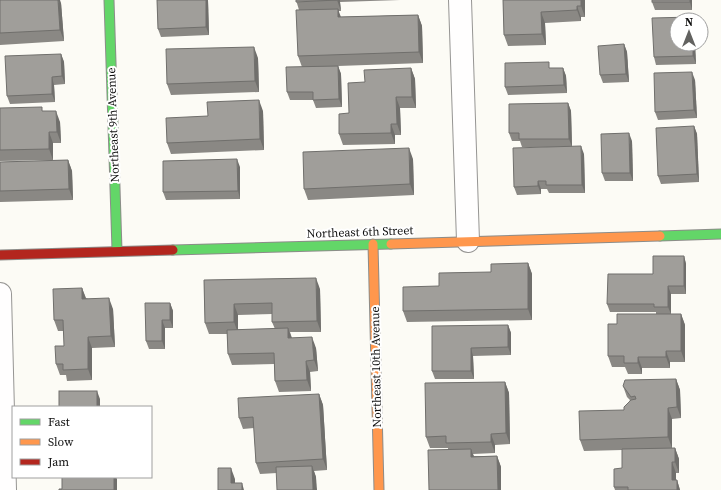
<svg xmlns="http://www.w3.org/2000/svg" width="721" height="490" viewBox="0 0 721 490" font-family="'Source Serif 4',serif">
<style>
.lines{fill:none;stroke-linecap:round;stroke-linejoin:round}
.street-casing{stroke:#969593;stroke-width:24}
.fast-casing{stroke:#8c8c89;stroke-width:11}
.slow-casing{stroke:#8c8c89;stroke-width:11}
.jam-casing{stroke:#8c8c89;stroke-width:11}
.street{stroke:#fffefe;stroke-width:22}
.fast{stroke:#63d668;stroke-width:9}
.slow{stroke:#ff974d;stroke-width:9}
.jam{stroke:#b3261e;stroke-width:9}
.wall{fill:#8a8884;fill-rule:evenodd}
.shaded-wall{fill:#706f6c}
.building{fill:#a09e9a;stroke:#706f6c}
.labels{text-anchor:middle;stroke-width:4;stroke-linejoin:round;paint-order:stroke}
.street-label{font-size:12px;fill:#0f0f0f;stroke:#fff}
</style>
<rect width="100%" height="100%" fill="#fcfbf5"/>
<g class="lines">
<g class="street-casing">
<g id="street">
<polyline points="460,0 468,241"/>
<polyline points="0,294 5,490"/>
</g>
</g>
<g class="fast-casing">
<g id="fast">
<polyline points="109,0 117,250"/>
<polyline points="660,236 721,234"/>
<polyline points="173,250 391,244"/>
</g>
</g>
<g class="slow-casing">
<g id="slow">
<polyline points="373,244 379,490"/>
<polyline points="391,244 660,236"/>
</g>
</g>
<g class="jam-casing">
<polyline id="jam" points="0,255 173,250"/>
</g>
<use href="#street" class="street"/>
<use href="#fast" class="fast"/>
<use href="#slow" class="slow"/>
<use href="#jam" class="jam"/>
</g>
<g class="wall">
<polygon points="0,0 61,3 64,41 0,45"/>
<polygon points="157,0 208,0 209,35 161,37 158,29"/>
<polygon points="296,0 400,0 340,2 341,11 338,11 340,17 418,15 422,26 423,63 338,66 341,74 342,107 316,108 313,100 290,100 287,92 302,67 298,56 299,10"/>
<polygon points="503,0 585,0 585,17 581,17 581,21 545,23 546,45 508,46 504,35"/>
<polygon points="692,0 692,10 655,10 652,2"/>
<polygon points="624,44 627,52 629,82 603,83 600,75"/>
<polygon points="695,44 696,64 656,65 654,57"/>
<polygon points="61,54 64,62 65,84 54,85 55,102 10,104 7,96"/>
<polygon points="258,58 259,92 171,95 167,84"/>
<polygon points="411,68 415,79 416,108 400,108 401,135 395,135 395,144 343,145 339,134 365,82"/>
<polygon points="551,68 563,68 566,76 567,93 508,95 505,87"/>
<polygon points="695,80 697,118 658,120 655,112"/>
<polygon points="568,103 571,111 572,147 522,147 520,141 512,141 509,133"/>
<polygon points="0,108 44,111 60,122 61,143 53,143 53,160 0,161"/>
<polygon points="263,111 264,150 171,154 167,143 208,116"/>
<polygon points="694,126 697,134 699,182 661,184 658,176"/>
<polygon points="632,141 633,181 605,181 602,173"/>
<polygon points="584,154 585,193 549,193 547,189 541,189 541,194 517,195 514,187"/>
<polygon points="413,159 414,195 308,200 304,189"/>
<polygon points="68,160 72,171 73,200 0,202 0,162"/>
<polygon points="240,167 240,199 166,200 163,192"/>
<polygon points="684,256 686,264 686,294 671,294 671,314 681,314 685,325 685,362 670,362 670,368 642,368 642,374 628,374 625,367 612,367 608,356 617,324 656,314 656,312 610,312 607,304 653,274"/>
<polygon points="528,263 532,274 532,320 407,322 403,311 491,272"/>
<path d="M204,280L320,289L321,332H290L292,338L316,348L318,371L310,372L311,391L279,392L275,381L274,364L232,365L228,354L227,334H209L205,323ZM272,314V322L275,329L238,330V315Z"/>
<polygon points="82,288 86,298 113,309 115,347 92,348 92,380 67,381 66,375 60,375 56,364 64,346 64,331 58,331 54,320"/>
<polygon points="170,303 173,311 173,328 165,328 165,349 149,349 146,341"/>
<polygon points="508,325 511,333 511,355 473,356 474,379 435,379 432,371"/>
<polygon points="676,379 680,390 681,418 672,419 672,448 675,448 679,459 679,473 676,473 676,480 677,480 680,490 615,490 614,487 622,468 622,450 584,451 580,440 624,410 630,400 627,397 623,386"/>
<polygon points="505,382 509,393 510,444 495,445 495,453 473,454 474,456 497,456 501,467 501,490 429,490 448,449 448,448 430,448 426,437"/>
<polygon points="319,394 323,405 327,470 314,471 316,477 277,473 260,474 256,463 254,428 243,429 239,418"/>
</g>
<g class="shaded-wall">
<polygon points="58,0 60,0 61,3 64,41 60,30"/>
<polygon points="206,0 208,0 209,35 206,27"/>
<polygon points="337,0 340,0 340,2 341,11"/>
<polygon points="581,0 585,0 585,17 581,6"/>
<polygon points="690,0 692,0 692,10 690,2"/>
<polygon points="577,6 581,17 581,21 577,10"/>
<polygon points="338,9 342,20 338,17"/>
<polygon points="541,12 545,23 546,45 542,34"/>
<polygon points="418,15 422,26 423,63 419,52"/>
<polygon points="624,44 627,52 629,82 626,74"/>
<polygon points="693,44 695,44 696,64 693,56"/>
<polygon points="254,47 258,58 259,92 255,81"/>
<polygon points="61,54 64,62 65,84 62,76"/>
<polygon points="338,66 341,74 342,107 339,99"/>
<polygon points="411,68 415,79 416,108 412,97"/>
<polygon points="563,68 566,76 567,93 564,85"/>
<polygon points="692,72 695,80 697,118 694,110"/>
<polygon points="52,77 54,85 55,102 52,94"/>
<polygon points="396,97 400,108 401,135 397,124"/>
<polygon points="259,100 263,111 264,150 260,139"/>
<polygon points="568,103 571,111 572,147 569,139"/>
<polygon points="56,111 60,122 61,143 57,132"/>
<polygon points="391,124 395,135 395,144 391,133"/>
<polygon points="694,126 697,134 699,182 697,174"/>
<polygon points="49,132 53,143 53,160 49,149"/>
<polygon points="629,133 632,141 633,181 630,173"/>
<polygon points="581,146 584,154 585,193 582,185"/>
<polygon points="409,148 413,159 414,195 410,184"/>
<polygon points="237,159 240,167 240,199 238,191"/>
<polygon points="68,160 72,171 73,200 69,189"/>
<polygon points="538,181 541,189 541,194 538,186"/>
<polygon points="684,256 686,264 686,294 684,286"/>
<polygon points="528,263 532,274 532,320 528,309"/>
<polygon points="316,278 320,289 321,332 317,321"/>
<polygon points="668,286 671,294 671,314 668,307"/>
<polygon points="82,288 86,299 82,299"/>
<polygon points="109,298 113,309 115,347 111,336"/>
<polygon points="170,303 173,311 173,328 170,320"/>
<polygon points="234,304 238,315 238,333 234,322"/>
<polygon points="681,314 685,325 685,362 681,351"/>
<polygon points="162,320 165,328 165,349 162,341"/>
<polygon points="508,325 511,333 511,355 508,347"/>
<polygon points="288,328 292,339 288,338"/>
<polygon points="88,337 92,348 92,380 88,369"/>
<polygon points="312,337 316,348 318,371 314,360"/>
<polygon points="471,348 473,356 474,379 471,371"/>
<polygon points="666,351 670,362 670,368 666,357"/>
<polygon points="638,357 642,368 642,374 638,363"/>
<polygon points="306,361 310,372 311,391 307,380"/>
<polygon points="676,379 680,390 681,418 677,407"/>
<polygon points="505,382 509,393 510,444 506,433"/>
<polygon points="97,391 100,399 100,407 97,407"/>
<polygon points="319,394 323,405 327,470 323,459"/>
<polygon points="668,408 672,419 672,448 668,437"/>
<polygon points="491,434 495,445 495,453 491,442"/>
<polygon points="675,448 679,459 679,473 675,462"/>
<polygon points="471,449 475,460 471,457"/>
<polygon points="497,456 501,467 501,490 498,490"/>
<polygon points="672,462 676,473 676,490 672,480"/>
<polygon points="312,466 316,477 317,490 313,490"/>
<polygon points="231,468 235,479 235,490 231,483"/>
<polygon points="114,477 116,477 117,479 117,490 114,490"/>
<polygon points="677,480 680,490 677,490"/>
<polygon points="242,483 244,490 242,490"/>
</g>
<g class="building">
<polygon points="0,0 58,0 60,30 0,33"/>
<polygon points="157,0 206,0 206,27 158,29"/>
<polygon points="296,0 337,0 296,2"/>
<polygon points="503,0 581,0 581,6 577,6 577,10 541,12 542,34 504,35"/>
<rect x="652" y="0" width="38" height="2"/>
<polygon points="338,9 338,17 418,15 419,52 298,56 296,10"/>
<polygon points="692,17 692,20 677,20 677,44 693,44 693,56 654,57 652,18"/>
<polygon points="624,44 626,74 600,75 598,46"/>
<polygon points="254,47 255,81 167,84 166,49"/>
<polygon points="61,54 62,76 52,77 52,94 7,96 5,56"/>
<polygon points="549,62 549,68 563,68 564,85 505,87 505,63"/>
<polygon points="338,66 339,99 313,100 313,92 287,92 286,67"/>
<polygon points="411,68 412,97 396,97 397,124 391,124 391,133 339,134 339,114 349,113 348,83 365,82 364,70"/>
<polygon points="692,72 694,110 655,112 654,73"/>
<polygon points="259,100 260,139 167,143 166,118 208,116 207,102"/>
<polygon points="568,103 569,139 519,139 519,133 509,133 509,104"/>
<polygon points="42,107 42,111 56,111 57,132 49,132 49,149 0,150 0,108"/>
<polygon points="694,126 697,174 658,176 656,128"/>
<polygon points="629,133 630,173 602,173 601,134"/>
<polygon points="581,146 582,185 546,185 546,181 538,181 538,186 514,187 513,148"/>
<polygon points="409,148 410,184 304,189 303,152"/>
<polygon points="237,159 238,191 163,192 163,161"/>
<polygon points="68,160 69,189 0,191 0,162"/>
<polygon points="653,256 684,256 684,286 668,286 668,307 654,307 654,304 607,304 608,274 653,274"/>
<polygon points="528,263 528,309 403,311 403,287 439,286 439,273 491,272 491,264"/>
<polygon points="316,278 317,321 272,322 272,303 234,304 234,322 205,323 204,280"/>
<polygon points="82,288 82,299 109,298 111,336 88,337 88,369 63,370 63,364 56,364 55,346 64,346 63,320 54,320 53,289"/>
<polygon points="145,303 170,303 170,320 162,320 162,341 146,341"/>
<polygon points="617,314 681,314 681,351 666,351 666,357 638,357 638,363 624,363 624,356 608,356 608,324 617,324"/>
<polygon points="508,325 508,347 471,348 471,371 432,371 432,326"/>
<polygon points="288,328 288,338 312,337 314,360 306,361 307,380 275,381 274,353 228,354 227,330"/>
<polygon points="676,379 677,407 668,408 668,437 580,440 579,411 624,410 624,407 631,400 636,399 635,396 631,397 623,386 625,380"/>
<polygon points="505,382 506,433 491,434 491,442 446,443 446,436 426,437 425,383"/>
<rect x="59" y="391" width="38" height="16"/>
<polygon points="319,394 323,459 256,463 253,417 239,418 238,398"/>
<polygon points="675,448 675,462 672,462 672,480 677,480 677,490 628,490 628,487 614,487 614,469 622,468 622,449"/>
<polygon points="471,449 471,457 497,456 498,490 429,490 428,450"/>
<polygon points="312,466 313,490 277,490 276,467"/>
<polygon points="218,468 231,468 231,483 242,483 242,490 218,490"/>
<polygon points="62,477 114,477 114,490 59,490 59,489 62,489"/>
</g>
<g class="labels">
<g class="street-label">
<text transform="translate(113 125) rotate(-92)" y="4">Northeast 9th Avenue</text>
<text transform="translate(360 232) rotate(-2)" y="4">Northeast 6th Street</text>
<text transform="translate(376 367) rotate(-91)" y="4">Northeast 10th Avenue</text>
</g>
</g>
<rect x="12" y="406" width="140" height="72" fill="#ffffff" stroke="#9f9f9f"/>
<rect x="20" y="419" width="20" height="6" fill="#63d668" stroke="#9f9f9f"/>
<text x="48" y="426" font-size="12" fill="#0f0f0f">Fast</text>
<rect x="20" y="439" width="20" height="6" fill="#ff974d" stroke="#9f9f9f"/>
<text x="48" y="446" font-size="12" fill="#0f0f0f">Slow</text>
<rect x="20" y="459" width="20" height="6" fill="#b3261e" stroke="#9f9f9f"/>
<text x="48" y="466" font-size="12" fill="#0f0f0f">Jam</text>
<g transform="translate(689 32)"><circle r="19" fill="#ffffff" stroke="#9f9f9f"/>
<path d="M0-3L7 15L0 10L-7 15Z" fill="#626260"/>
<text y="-6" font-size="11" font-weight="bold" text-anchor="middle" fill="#0f0f0f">N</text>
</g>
</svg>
